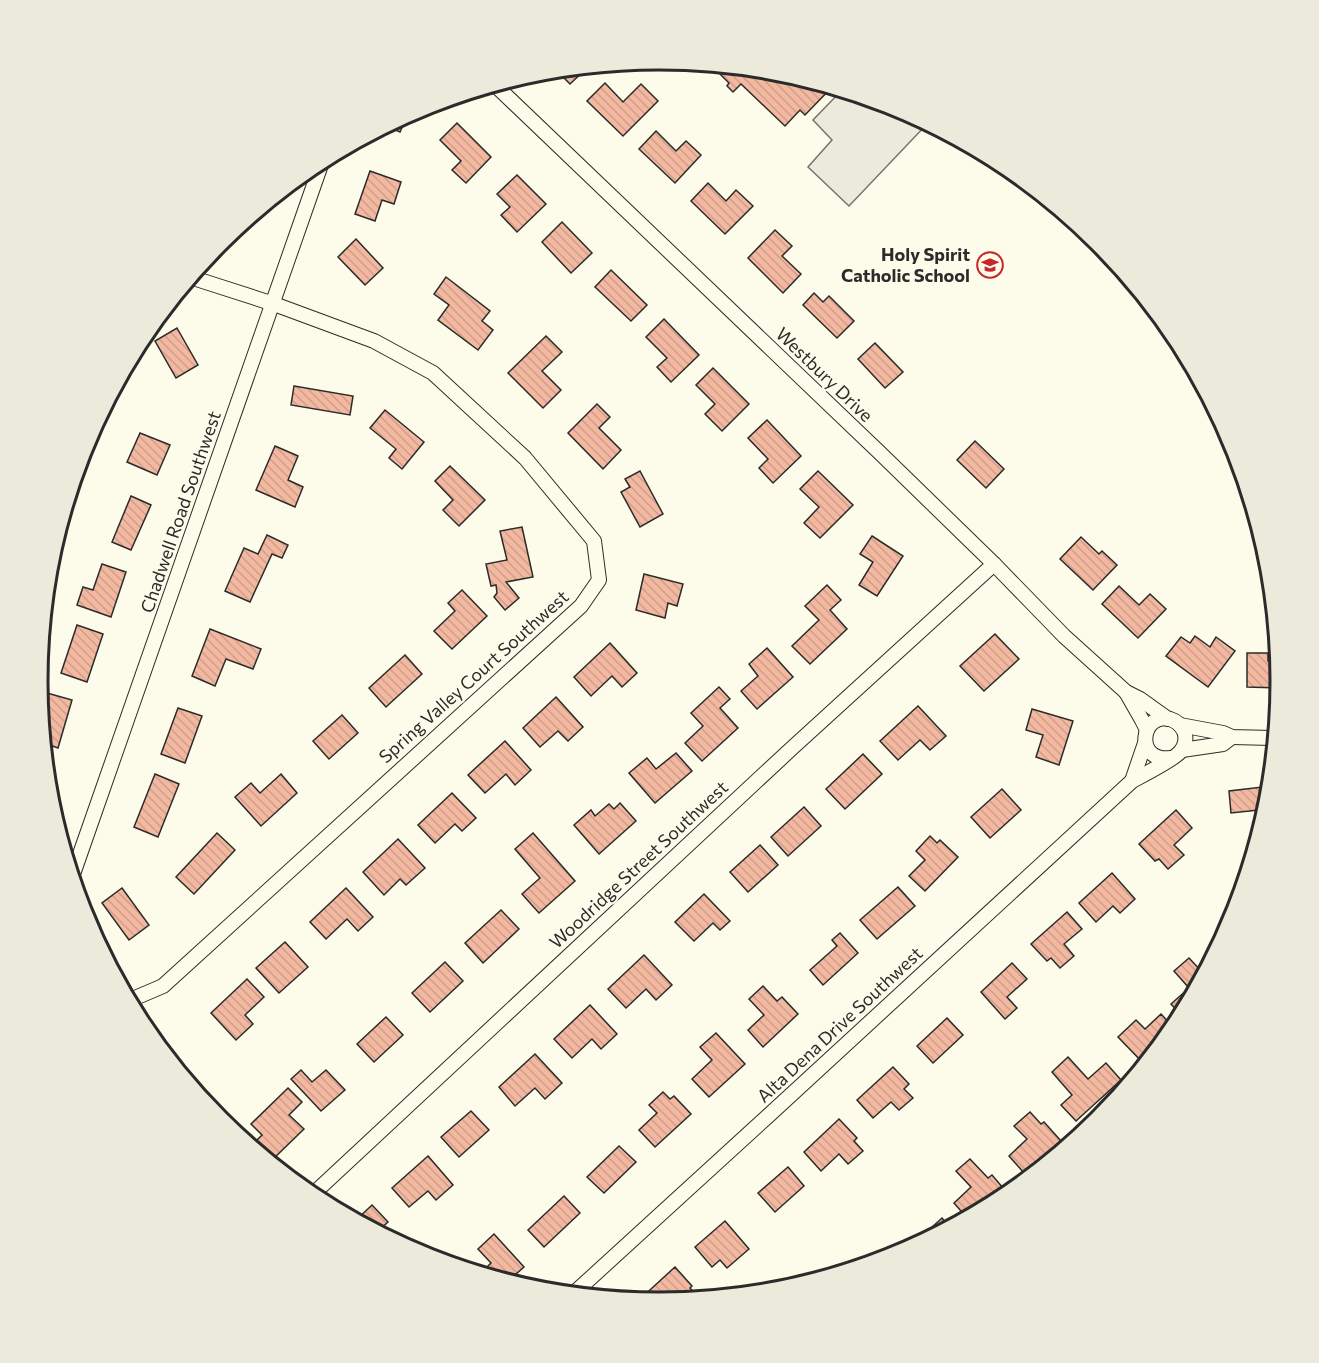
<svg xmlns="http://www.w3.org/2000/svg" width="1319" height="1363" viewBox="0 0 1319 1363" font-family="Commissioner,sans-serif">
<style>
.parking{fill:#eceadb;stroke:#74746e;stroke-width:1.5}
.building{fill:url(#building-back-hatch);stroke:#2b2b2b;stroke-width:1.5}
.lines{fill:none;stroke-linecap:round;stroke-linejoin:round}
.minor-casing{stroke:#2b2b2b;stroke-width:16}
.minor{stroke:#fdfbea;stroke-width:14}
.labels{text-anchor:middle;stroke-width:4.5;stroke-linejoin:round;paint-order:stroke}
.poi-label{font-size:18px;font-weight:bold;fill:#2b2b2b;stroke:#fdfbea;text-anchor:end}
.street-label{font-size:18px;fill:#2b2b2b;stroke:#fdfbea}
.rim{fill:none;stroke:#2b2b2b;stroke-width:3}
</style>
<defs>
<pattern id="building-back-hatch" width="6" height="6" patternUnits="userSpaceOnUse" patternTransform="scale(1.5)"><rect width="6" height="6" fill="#f2b8a0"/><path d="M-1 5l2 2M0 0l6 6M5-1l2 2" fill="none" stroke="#d09e8a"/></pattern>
</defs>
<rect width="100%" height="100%" fill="#fdfbea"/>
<polygon class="parking" points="842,90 898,107 928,123 849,206 808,167 832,140 813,120"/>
<g class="building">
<polygon points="710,64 781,72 832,87 805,115 800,110 785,126 741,84 733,92 727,86 729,83"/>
<polygon points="588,67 570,84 556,70"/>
<polygon points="605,83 623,102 641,84 658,101 623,136 587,101"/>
<polygon points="408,114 400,132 386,126"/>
<polygon points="457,123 491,157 466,183 452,170 461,161 440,140"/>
<polygon points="656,131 676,151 686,141 701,155 675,183 639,149"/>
<polygon points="370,171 401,182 394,204 382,200 375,221 355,214"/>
<polygon points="517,175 546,204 517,232 501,215 510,207 497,194"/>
<polygon points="708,183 726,201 736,190 753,206 725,234 691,201"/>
<polygon points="257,211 222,245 219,242 220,241"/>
<polygon points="562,222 592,253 571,273 542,242"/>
<polygon points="775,230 792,246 782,256 801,274 783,293 748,258"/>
<polygon points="356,239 383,268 365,285 338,257"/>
<polygon points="611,270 647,305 631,321 595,287"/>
<polygon points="446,277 490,311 482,321 493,330 478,350 438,320 449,305 434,294"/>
<polygon points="814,293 823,302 829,296 854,321 837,338 803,305"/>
<polygon points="664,319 699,355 671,382 657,367 667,358 646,337"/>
<polygon points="177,328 198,365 176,378 155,341"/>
<polygon points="546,336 562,352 542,371 561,390 543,408 508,373"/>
<polygon points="875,343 903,372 885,388 858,359"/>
<polygon points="713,368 749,404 722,431 705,414 715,404 696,385"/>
<polygon points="294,386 353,396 350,415 291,405"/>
<polygon points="597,404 610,417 599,428 621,450 603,469 568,433"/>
<polygon points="385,410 424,442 402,469 389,458 396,449 370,428"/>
<polygon points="767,420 801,456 773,483 759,468 768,459 748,438"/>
<polygon points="140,433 170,445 157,475 127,462"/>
<polygon points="975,441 1004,469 986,488 957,460"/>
<polygon points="275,446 298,456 288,480 303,487 295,507 256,490"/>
<polygon points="450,466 485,500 459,526 443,510 453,500 435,481"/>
<polygon points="640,471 663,514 640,527 621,492 630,487 625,479"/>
<polygon points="818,471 853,505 820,538 804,523 819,507 800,489"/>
<polygon points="131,496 151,505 131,550 112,542"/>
<polygon points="522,527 533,577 506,582 519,598 505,610 494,597 497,593 496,585 491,586 486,564 507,560 500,531"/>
<polygon points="267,535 288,545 282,558 272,554 250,602 225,591 244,548 258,554"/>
<polygon points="872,536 903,556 877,596 859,585 873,562 860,554"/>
<polygon points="1081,537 1099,554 1102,551 1117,565 1093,590 1060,559"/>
<polygon points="102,564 126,572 111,617 77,605 83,587 93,590"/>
<polygon points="644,574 683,584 677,606 668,603 665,618 636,610"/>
<polygon points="827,585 841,600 830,610 847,629 810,664 792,646 819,620 805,606"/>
<polygon points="1119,586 1139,605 1150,594 1166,609 1138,638 1102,604"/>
<polygon points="462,590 487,616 452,649 434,631 455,611 448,603"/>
<polygon points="77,625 103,634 87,682 61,673"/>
<polygon points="210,629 261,649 253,669 226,659 215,686 192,676"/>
<polygon points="995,634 1019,659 984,691 960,666"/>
<polygon points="1195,636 1210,647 1216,637 1235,651 1208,687 1166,656 1181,637 1190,643"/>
<polygon points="610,643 637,673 622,687 612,676 591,696 574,677"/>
<polygon points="767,648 793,677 757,709 741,691 758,676 749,664"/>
<polygon points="1247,653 1268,653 1268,661 1279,661 1281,688 1247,687"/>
<polygon points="405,655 422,674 386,707 369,688"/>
<polygon points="719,687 730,699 720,708 738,728 702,761 685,743 703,726 691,713"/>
<polygon points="47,693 72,700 58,748 44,743 41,714"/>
<polygon points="556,697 583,727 568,741 558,731 540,747 523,728"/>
<polygon points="918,706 946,736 930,750 920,740 898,760 880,741"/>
<polygon points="178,708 202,716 185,763 161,754"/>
<polygon points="1032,709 1073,721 1059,765 1036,757 1043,735 1026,730"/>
<polygon points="342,715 358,733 329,759 313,741"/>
<polygon points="505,741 531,770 515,785 506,774 485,793 468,775"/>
<polygon points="676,753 692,771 655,803 629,773 647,758 656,769"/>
<polygon points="863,754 882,774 845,809 826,789"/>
<polygon points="155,774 179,784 158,837 134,827"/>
<polygon points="281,774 297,793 261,826 235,797 251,783 260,793"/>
<polygon points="1271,786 1268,809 1231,813 1229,791"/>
<polygon points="1002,789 1021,810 990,838 971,817"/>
<polygon points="452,793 476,818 462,831 455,824 435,843 418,825"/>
<polygon points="620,803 636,821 599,854 574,825 591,810 595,816 609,804 614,809"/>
<polygon points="804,807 821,826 788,856 771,837"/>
<polygon points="1176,810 1192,828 1174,845 1184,855 1168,869 1159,859 1155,861 1139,844"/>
<polygon points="217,833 235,850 194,894 176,877"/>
<polygon points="533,833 575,881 539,913 522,894 540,878 515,849"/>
<polygon points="930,836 937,843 940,840 958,857 925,891 909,876 925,860 916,851"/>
<polygon points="398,839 425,868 406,885 400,879 384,895 363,872"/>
<polygon points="760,845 778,865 748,892 730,872"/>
<polygon points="1112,873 1135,899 1120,913 1113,906 1096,922 1079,903"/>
<polygon points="898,887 915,906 877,939 860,920"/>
<polygon points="122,888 149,925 129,940 102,903"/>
<polygon points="346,888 373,917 358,931 347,919 326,939 310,922"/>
<polygon points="704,894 730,921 720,930 713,923 694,941 675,922"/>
<polygon points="501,910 519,929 483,963 465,943"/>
<polygon points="1067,912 1082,929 1064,944 1074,956 1060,968 1051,958 1047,961 1031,944"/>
<polygon points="840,933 858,953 823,985 810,970 837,946 832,940"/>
<polygon points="285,942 308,967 279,993 256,968"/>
<polygon points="644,955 672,985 656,1000 646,989 626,1008 608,989"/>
<polygon points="1189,958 1203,973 1207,970 1182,1016 1171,1004 1189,988 1174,971"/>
<polygon points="445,962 463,981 430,1012 412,993"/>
<polygon points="1012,963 1027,979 1007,997 1017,1008 1005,1019 981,992"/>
<polygon points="247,979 264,997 245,1015 253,1024 236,1040 211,1013"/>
<polygon points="763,986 777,1001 782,997 798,1014 763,1047 748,1030 764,1015 749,999"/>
<polygon points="590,1005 617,1034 601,1049 592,1039 572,1058 554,1039"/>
<polygon points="1161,1014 1175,1029 1153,1056 1144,1064 1118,1037 1136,1020 1145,1029"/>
<polygon points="386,1017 403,1035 374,1062 357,1044"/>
<polygon points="947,1018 963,1035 933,1063 917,1046"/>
<polygon points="716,1033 745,1064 709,1097 692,1079 712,1060 700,1047"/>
<polygon points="535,1054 562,1083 545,1099 535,1088 515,1106 499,1087"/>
<polygon points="1068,1057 1088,1079 1106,1063 1121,1080 1076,1121 1061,1105 1072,1095 1052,1072"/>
<polygon points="893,1067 909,1084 904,1089 913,1098 899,1110 891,1102 873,1118 857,1100"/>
<polygon points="301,1070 312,1082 326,1070 345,1090 321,1111 291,1079"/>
<polygon points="288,1088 302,1102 289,1115 304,1129 270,1162 251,1146 262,1135 251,1124"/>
<polygon points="663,1092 670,1099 674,1096 691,1114 655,1147 639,1130 657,1113 649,1105"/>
<polygon points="471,1111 489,1130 459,1157 441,1137"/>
<polygon points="1030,1112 1041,1124 1044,1122 1061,1141 1025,1174 1009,1156 1027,1139 1014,1126"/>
<polygon points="839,1119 857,1138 854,1141 863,1151 848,1164 839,1154 821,1171 804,1152"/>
<polygon points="619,1146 636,1162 604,1193 587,1177"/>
<polygon points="428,1156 453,1185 436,1200 428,1191 409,1207 392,1188"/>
<polygon points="970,1159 988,1178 992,1175 1003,1188 968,1219 954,1203 971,1187 956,1171"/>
<polygon points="788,1167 804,1186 775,1212 758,1193"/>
<polygon points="564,1196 580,1213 544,1247 528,1230"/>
<polygon points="372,1205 388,1222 377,1232 355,1221"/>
<polygon points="942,1218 950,1228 914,1247 912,1245"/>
<polygon points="725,1221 749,1249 727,1268 720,1260 712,1267 695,1247"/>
<polygon points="494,1234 524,1267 507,1282 480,1274 491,1263 478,1249"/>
<polygon points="675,1267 692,1286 690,1288 699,1298 698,1300 659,1303 642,1302 640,1299"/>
</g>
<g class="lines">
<g class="minor-casing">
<g id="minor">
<polyline points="495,85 880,453 994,564 1064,636 1126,692 1140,699 1168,719"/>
<polyline points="1126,692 1142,720 1147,730"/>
<polyline points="1180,725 1223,733 1232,737 1276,738"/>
<polyline points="1182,750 1223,744 1232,737"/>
<polyline points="1132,781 1145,743"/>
<polyline points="72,877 323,159"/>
<polyline points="128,1001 163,986 581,606 599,580 594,541 525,458 433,373 374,341 274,304 190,277"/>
<polyline points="311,1196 791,749 994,564"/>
<path d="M572,1295L768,1116L1132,781C1143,775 1173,760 1180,752C1185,747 1187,738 1184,731C1181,725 1176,721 1170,719C1140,712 1134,763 1171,758"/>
</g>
</g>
<use href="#minor" class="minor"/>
</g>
<defs>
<g id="school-ring" transform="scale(1.35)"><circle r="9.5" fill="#fdfbea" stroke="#c62828" stroke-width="1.5"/><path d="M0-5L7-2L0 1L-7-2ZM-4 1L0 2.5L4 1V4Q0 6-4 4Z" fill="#c62828"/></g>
</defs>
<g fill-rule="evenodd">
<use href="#school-ring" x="990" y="265"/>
</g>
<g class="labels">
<g class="poi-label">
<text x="970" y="261">Holy Spirit<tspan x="970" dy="21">Catholic School</tspan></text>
</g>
<g class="street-label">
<text transform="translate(824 375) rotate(44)" y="6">Westbury Drive</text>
<text transform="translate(181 512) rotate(-71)" y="6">Chadwell Road Southwest</text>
<text transform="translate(474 677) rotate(-42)" y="6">Spring Valley Court Southwest</text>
<text transform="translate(639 865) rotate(-43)" y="6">Woodridge Street Southwest</text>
<text transform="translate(840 1025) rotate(-43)" y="6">Alta Dena Drive Southwest</text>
</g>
</g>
<path d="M0 0H1319V1363H0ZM48 681a611 611 0 1 1 1222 0a611 611 0 1 1-1222 0Z" fill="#eceadb" fill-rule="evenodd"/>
<path class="rim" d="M48 681a611 611 0 1 1 1222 0a611 611 0 1 1-1222 0Z"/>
</svg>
